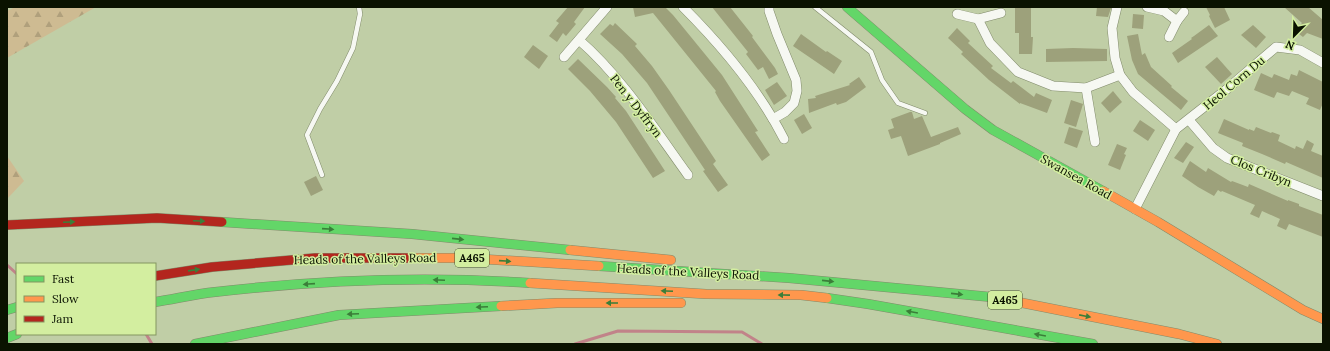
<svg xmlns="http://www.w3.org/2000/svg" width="1330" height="351" viewBox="0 0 1330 351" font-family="Lora,serif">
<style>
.forest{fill:url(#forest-firs)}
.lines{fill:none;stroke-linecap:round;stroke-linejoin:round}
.stream{stroke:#c18389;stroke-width:3}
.building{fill:#9da17b}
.lane-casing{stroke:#818b6b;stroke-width:5.5}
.street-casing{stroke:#818b6b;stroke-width:10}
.fast-casing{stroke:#818b6b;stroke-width:10}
.slow-casing{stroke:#818b6b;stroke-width:10}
.jam-casing{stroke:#818b6b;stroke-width:10}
.lane{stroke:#f6f8f2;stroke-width:4.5}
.street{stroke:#f6f8f2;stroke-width:9}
.fast{stroke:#63d668;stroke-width:9}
.slow{stroke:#ff974d;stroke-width:9}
.jam{stroke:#b3261e;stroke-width:9}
.oneway{fill:#3b7e39}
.labels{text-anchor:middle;stroke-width:3;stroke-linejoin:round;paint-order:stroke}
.shield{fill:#d3eea0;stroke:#465430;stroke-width:1}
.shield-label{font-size:11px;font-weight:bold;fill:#0a1200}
.street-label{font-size:12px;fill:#0a1200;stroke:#d3eea0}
</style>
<defs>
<pattern id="forest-firs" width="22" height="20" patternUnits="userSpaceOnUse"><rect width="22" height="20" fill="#cebb92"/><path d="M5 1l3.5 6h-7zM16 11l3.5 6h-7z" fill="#b0a07c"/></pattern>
</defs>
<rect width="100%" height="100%" fill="#c0cea6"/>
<g class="forest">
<polygon points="15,7 96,7 7,58 7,11"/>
<polygon points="7,156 24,181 7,199"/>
</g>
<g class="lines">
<g class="stream">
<polyline points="7,265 17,274"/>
<polyline points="146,334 152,344"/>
<polyline points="575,344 618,331 742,332 762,344"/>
</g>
</g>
<g class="building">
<polygon points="568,7 585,7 574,22 576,24 566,36 563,33 557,42 549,36 559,23 556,21"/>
<polygon points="633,7 665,7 673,15 722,75 758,131 755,132 770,155 762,161 720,101 715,92 716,91 653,13 635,17"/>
<polygon points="712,7 730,7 753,36 752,37 775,68 778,74 769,79 763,67 758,70 746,54 748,52"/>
<polygon points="1015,7 1031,7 1031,37 1033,37 1032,54 1019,54 1019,33 1015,33"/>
<polygon points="1097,7 1111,8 1108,17 1096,16"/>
<polygon points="1206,7 1224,7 1230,20 1215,28 1209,16 1210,15"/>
<polygon points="1284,7 1308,7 1323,20 1323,39 1307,33 1303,37 1295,31 1302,23"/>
<polygon points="1133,14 1144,15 1143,29 1132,28"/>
<polygon points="615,23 637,44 635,46 652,66 669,90 716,161 713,164 728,185 718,192 703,171 705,170 647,83 622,54 600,34 610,24 613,26"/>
<polygon points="1209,25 1218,36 1178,63 1172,53 1192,39 1191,38 1194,36"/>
<polygon points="1253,25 1266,37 1256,48 1241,35"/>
<polygon points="957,28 970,41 968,43 993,66 991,68 1011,83 1013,81 1034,97 1036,93 1052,100 1047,113 1020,103 1020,104 989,80 961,54 963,52 948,38"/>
<polygon points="801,34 826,52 827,51 842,61 834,74 793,46"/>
<polygon points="1138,34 1142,55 1145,53 1151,67 1172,86 1171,87 1188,101 1181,110 1138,74 1132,60 1127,36"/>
<polygon points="533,45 548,56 539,69 524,57"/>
<polygon points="1073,48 1107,49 1107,61 1046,62 1046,49"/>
<polygon points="1217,57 1232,74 1221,84 1205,67"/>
<polygon points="578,59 607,87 616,97 615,98 626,111 665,171 653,178 616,122 590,91 568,69"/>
<polygon points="1299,70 1323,82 1323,103 1320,110 1306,104 1309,98 1292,91 1289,96 1277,92 1274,98 1254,90 1261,73 1272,78 1274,74 1289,80 1291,74 1297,76"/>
<polygon points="859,77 866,87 846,102 837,105 836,103 809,113 808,99 816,98 815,96 850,85 849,84"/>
<polygon points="777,82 787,96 774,105 765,90"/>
<polygon points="1113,91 1122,102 1110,113 1101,103"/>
<polygon points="1071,100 1083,104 1076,127 1064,123"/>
<polygon points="910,112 912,112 914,119 922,116 931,137 958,127 961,134 940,143 940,144 908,156 901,136 891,139 888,130 894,128 891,119"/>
<polygon points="804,114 812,128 802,134 794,120"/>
<polygon points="1224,119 1249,130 1249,129 1254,131 1256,127 1271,133 1272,132 1280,135 1278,141 1295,149 1296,146 1303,149 1307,140 1314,144 1311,151 1323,156 1323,178 1286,162 1285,164 1262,154 1242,146 1243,143 1218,133"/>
<polygon points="1140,120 1155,130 1148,141 1133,131"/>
<polygon points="1069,127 1083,131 1077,148 1064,143"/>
<polygon points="1186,142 1194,147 1183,163 1174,158"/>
<polygon points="1117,144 1127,148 1124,154 1126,155 1120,170 1108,165"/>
<polygon points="1190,161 1206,172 1208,168 1231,182 1232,181 1248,187 1249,184 1288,201 1288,200 1299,204 1299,206 1323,215 1323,237 1289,224 1286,230 1277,226 1280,219 1262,211 1259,218 1250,214 1255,205 1222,191 1221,192 1218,190 1214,196 1198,187 1182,176"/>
<polygon points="316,176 323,190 311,196 304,182"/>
</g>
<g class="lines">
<g class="lane-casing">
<g id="lane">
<polyline points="815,7 871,52 882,80 898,103 925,113"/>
<polyline points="322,175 307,135 320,109 337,81 353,48 360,14 359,7"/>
</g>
</g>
<g class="street-casing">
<g id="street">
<path d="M683,7C722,46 759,90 784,139"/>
<polyline points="769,7 769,11 777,34 796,80 797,91 794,103 785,112 773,119"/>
<polyline points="1117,7 1112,28 1115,58 1120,75 1133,92 1176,129"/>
<polyline points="1147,7 1164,11 1177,21 1184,12"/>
<polyline points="957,14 978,19 1001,13"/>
<polyline points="978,19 990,43 1018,72 1053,86 1086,88 1120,75"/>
<polyline points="1169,37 1177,21"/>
<path d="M579,40C621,76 656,131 688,175"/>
<polyline points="564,57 607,7"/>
<polyline points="1086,88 1095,142"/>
<polyline points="1189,120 1213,148 1227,158 1323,196"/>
<polyline points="1135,209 1176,129 1227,89 1276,47 1300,50 1323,63"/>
</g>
</g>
<g class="fast-casing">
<g id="fast">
<polyline points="847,7 965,109 993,130 1103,191"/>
<polyline points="222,222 412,234 570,250"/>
<polyline points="599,266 789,278 991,297 1008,300"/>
<polyline points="827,298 868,304 1093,344"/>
<path d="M155,302C175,299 195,294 215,292C319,280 425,276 530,283"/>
<polyline points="7,310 17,307"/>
<polyline points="7,338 17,334"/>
<polyline points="195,344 339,315 501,306"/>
</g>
</g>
<g class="slow-casing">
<g id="slow">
<polyline points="1103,191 1158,222 1303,310 1323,319"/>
<polyline points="570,250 671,260"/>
<polyline points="411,258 464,258 599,266"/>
<polyline points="530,283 706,294 801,295 827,298"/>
<polyline points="1008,300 1179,334 1217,344"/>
<polyline points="501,306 557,303 681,303"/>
</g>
</g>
<g class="jam-casing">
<g id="jam">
<polyline points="7,225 157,218 222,222"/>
<polyline points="155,276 212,267 315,258 411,258"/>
</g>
</g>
<use href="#lane" class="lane"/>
<use href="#street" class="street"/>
<use href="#fast" class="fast"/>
<use href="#slow" class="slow"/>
<use href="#jam" class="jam"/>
</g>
<defs><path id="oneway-solid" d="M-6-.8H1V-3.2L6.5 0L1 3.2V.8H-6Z"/></defs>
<g class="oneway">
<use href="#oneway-solid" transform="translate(199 221) rotate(3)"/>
<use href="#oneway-solid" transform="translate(69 222) rotate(-2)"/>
<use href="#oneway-solid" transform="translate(328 229) rotate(4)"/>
<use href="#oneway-solid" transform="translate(458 239) rotate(6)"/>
<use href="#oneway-solid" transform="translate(505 261) rotate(4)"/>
<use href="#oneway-solid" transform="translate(194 270) rotate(-8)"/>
<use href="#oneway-solid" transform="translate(439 280) rotate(-178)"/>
<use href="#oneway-solid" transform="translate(828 281) rotate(6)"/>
<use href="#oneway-solid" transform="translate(309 284) rotate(176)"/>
<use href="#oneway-solid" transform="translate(667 291) rotate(-177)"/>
<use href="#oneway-solid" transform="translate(957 294) rotate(6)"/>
<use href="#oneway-solid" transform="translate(784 295) rotate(-179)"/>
<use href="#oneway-solid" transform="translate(612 303) rotate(-180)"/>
<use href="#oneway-solid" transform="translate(482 307) rotate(177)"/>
<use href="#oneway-solid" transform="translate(912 312) rotate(-170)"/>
<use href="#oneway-solid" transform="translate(353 314) rotate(177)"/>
<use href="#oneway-solid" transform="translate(1085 316) rotate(11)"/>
<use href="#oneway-solid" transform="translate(1040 335) rotate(-170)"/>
</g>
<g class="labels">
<g class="shield">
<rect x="455" y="249" width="34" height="18" rx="3"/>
<rect x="988" y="291" width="34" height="18" rx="3"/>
</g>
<g class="shield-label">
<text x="472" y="262">A465</text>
<text x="1005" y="304">A465</text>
</g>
<g class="street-label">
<text transform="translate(1234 83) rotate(-40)" y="4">Heol Corn Du</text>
<text transform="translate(636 106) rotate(52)" y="4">Pen y Dyffryn</text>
<text transform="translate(1261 171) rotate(22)" y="4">Clos Cribyn</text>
<text transform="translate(1076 177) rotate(29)" y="4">Swansea Road</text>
<text transform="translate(365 259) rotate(-1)" y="4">Heads of the Valleys Road</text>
<text transform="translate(688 272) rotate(3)" y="4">Heads of the Valleys Road</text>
</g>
</g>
<rect width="1330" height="351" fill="none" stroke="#0a1200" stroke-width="16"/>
<rect x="16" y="263" width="140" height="72" fill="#d3eea0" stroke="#839660"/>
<rect x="24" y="276" width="20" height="6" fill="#63d668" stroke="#839660"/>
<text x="52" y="283" font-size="12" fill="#0a1200">Fast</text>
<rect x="24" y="296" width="20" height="6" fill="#ff974d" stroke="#839660"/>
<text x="52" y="303" font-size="12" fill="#0a1200">Slow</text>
<rect x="24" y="316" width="20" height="6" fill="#b3261e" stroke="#839660"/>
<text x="52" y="323" font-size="12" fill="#0a1200">Jam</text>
<g transform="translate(1294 36) rotate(203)" stroke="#d3eea0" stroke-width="3" paint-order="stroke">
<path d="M0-3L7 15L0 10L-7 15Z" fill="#0a1200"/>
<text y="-6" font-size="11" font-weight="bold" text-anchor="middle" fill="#0a1200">N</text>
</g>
</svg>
